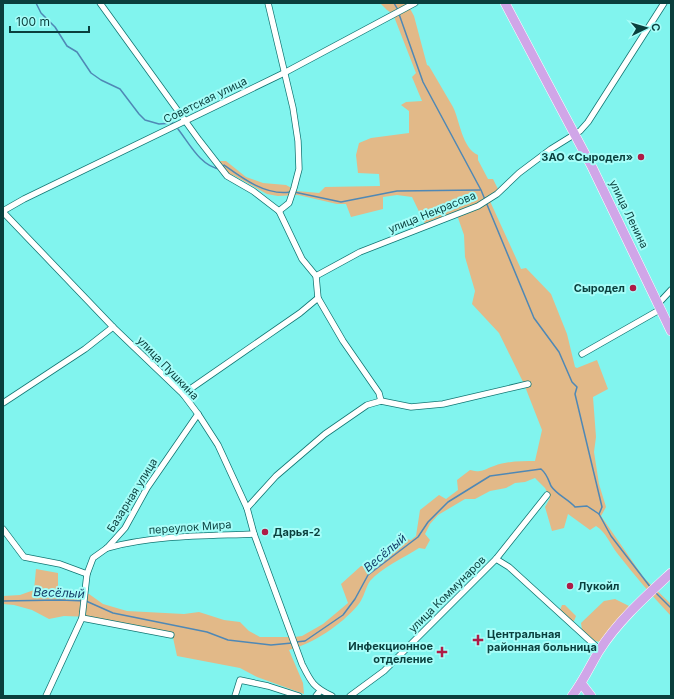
<svg xmlns="http://www.w3.org/2000/svg" width="674" height="699" viewBox="0 0 674 699" font-family="Inter,sans-serif">
<style>
.grass{fill:#e2b988}
.lines{fill:none;stroke-linecap:round;stroke-linejoin:round}
.stream{stroke:#4f88b5;stroke-width:1.5}
.minor-casing{stroke:#127673;stroke-width:7}
.primary-casing{stroke:#fff;stroke-width:10}
.minor{stroke:#fff;stroke-width:5.5}
.primary{stroke:#d0a6e8;stroke-width:9}
.poi-dot{fill:#ae1b46;stroke:#a6fdf8;stroke-width:1.5}
.labels{text-anchor:middle;stroke-width:4;stroke-linejoin:round;paint-order:stroke}
.street-label{font-size:11px;fill:#0a3f3d;stroke:#a6fdf8}
.poi-label{font-size:11px;font-weight:bold;fill:#0a3f3d;stroke:#a6fdf8;text-anchor:end}
.water-label{font-size:12px;font-style:italic;fill:#143e68;stroke:#a6fdf8}
</style>
<rect width="100%" height="100%" fill="#81f4ee"/>
<g class="grass">
<path d="M380,3H407L414,16L427,65L429,66C437,80 445,93 453,107C460,121 462,148 478,155V160L488,179H493L498,189L497,194L489,199L521,269L526,268L551,294L567,334L575,367L577,368L597,360L608,389L593,397L596,437L594,452L599,484L606,507L601,516L644,578L671,604V616C652,596 634,575 617,553C610,544 606,532 596,526L590,530L568,514L564,528L552,531L545,507L550,498L545,488L535,478L525,482L515,483L506,488L490,491L475,499H465L438,515L430,524L425,534L430,540L425,549L419,548C405,557 381,568 370,581C366,586 364,598 358,605C340,626 314,643 289,650L303,683L304,694L257,677L240,668L177,656L172,633L92,617L64,616L49,619L32,610L14,605L3,604V596L20,595L34,590L36,569L58,573V592L89,594L103,604L127,611L184,614L199,612L224,620L240,622L249,631L260,637H295L302,636L323,624L348,603L341,584L361,566L373,567C383,558 390,547 401,538L411,540L416,536L420,510L439,495L446,499L458,490L457,480L470,470C483,473 482,470 494,466C507,461 522,461 535,461L542,430L524,384L499,333L472,304L475,291L465,257L464,235L457,215L426,226L412,197L397,195L383,197V209L351,217L346,204H337L298,195L278,196L267,194L233,175L231,176L215,161H226L246,177L263,183L286,185L297,191L319,193L325,187L380,186L379,174L358,173L356,155L359,143L371,138L409,133V111L401,105L406,102L422,101L412,77L416,73L393,14L387,10Z"/>
<polygon points="615,599 629,606 600,642 595,641 582,630 581,623 604,601"/>
<polygon points="562,605 565,605 576,616 574,621 571,621 560,610"/>
</g>
<g class="lines">
<g class="stream">
<polyline points="36,3 41,13 55,27 67,46 77,52 91,73 101,80 120,89 139,114 145,120 159,124 173,123"/>
<polyline points="394,3 398,10"/>
<polyline points="399,14 423,82 481,190 534,318 559,352 572,382 577,387 575,394 602,507 599,514"/>
<path d="M178,129C189,143 201,167 220,169"/>
<path d="M223,167L224,165C242,178 266,196 290,192"/>
<polyline points="294,192 341,202 397,191 480,190"/>
<polyline points="655,592 671,608"/>
<polyline points="3,601 60,600 86,601 113,613 207,632 228,640 271,645 292,643"/>
<path d="M296,642L305,641L343,615L355,599L368,575L418,537L428,522L448,502L490,476L541,469C547,474 548,479 551,486C557,495 568,499 575,507L587,506L599,514L611,536L651,588"/>
</g>
<g class="minor-casing">
<g id="minor">
<polyline points="100,3 199,140 227,176 253,191 279,211 302,259 316,276 318,298 343,341 379,393 381,401"/>
<polyline points="268,3 293,108 298,141 299,169 294,188 289,203 279,211"/>
<polyline points="3,211 24,199 284,73 415,3"/>
<path d="M3,212L113,327L183,394L198,414L218,445L247,508L254,534L302,664C311,682 313,687 332,696"/>
<polyline points="316,276 360,252 478,206 497,194 519,173 551,149 580,131 588,122 664,3"/>
<polyline points="658,304 671,290"/>
<polyline points="582,354 661,309"/>
<polyline points="183,394 300,313 318,298"/>
<polyline points="3,403 85,349 113,327"/>
<polyline points="247,508 276,476 325,434 367,405 381,401 411,407 443,404 528,384"/>
<polyline points="3,529 24,557 60,564 87,574"/>
<path d="M107,548C155,535 205,536 254,534"/>
<polyline points="496,559 509,567 600,650"/>
<polyline points="82,618 171,635"/>
<polyline points="46,696 82,618 87,574 93,558 107,548 125,528 147,488 198,414"/>
<polyline points="235,696 240,680 268,686 299,696"/>
<polyline points="316,696 320,691"/>
<polyline points="350,696 384,671 496,559 547,495"/>
</g>
</g>
<g class="primary-casing">
<g id="primary">
<polyline points="505,3 592,167 671,331"/>
<polyline points="581,683 591,696"/>
<path d="M572,696C583,682 590,666 599,651C618,621 645,597 671,573"/>
</g>
</g>
<use href="#minor" class="minor"/>
<use href="#primary" class="primary"/>
</g>
<g class="poi-dot">
<circle cx="641" cy="157" r="4"/>
<circle cx="633" cy="288" r="4"/>
<circle cx="265" cy="532" r="4"/>
<circle cx="570" cy="586" r="4"/>
<path d="M476 634h4v4h4v4h-4v4h-4v-4h-4v-4h4z"/>
<path d="M440 646h4v4h4v4h-4v4h-4v-4h-4v-4h4z"/>
</g>
<g class="labels">
<g class="street-label">
<text transform="translate(205 100) rotate(-26)" y="4">Советская улица</text>
<text transform="translate(432 212) rotate(-22)" y="4">улица Некрасова</text>
<text transform="translate(629 214) rotate(64)" y="4">улица Ленина</text>
<text transform="translate(168 368) rotate(46)" y="4">улица Пушкина</text>
<text transform="translate(132 495) rotate(-58)" y="4">Базарная улица</text>
<text transform="translate(190 527) rotate(-4)" y="4">переулок Мира</text>
<text transform="translate(447 594) rotate(-45)" y="4">улица Коммунаров</text>
</g>
<g class="poi-label">
<text x="633" y="161">ЗАО «Сыродел»</text>
<text x="625" y="292">Сыродел</text>
<text x="273" y="536" text-anchor="start">Дарья-2</text>
<text x="578" y="590" text-anchor="start">Лукойл</text>
<text x="487" y="638" text-anchor="start">Центральная<tspan x="487" dy="13">районная больница</tspan></text>
<text x="433" y="650">Инфекционное<tspan x="433" dy="13">отделение</tspan></text>
</g>
<g class="water-label">
<text transform="translate(385 553) rotate(-40)" y="4">Весёлый</text>
<text transform="translate(59 593) rotate(2)" y="4">Весёлый</text>
</g>
</g>
<rect width="674" height="699" fill="none" stroke="#0a3f3d" stroke-width="8"/>
<g transform="translate(646 28) rotate(85)" stroke="#a6fdf8" stroke-width="3" paint-order="stroke">
<path d="M0-3L7 15L0 10L-7 15Z" fill="#0a3f3d"/>
<text y="-6" font-size="11" font-weight="bold" text-anchor="middle" fill="#0a3f3d">С</text>
</g>
<path d="M10 26v6h79v-6" fill="none" stroke="#0a3f3d" stroke-width="2"/>
<text x="16" y="26" font-size="12" fill="#0a3f3d" stroke="#a6fdf8" stroke-width="3" paint-order="stroke">100 m</text>
</svg>
